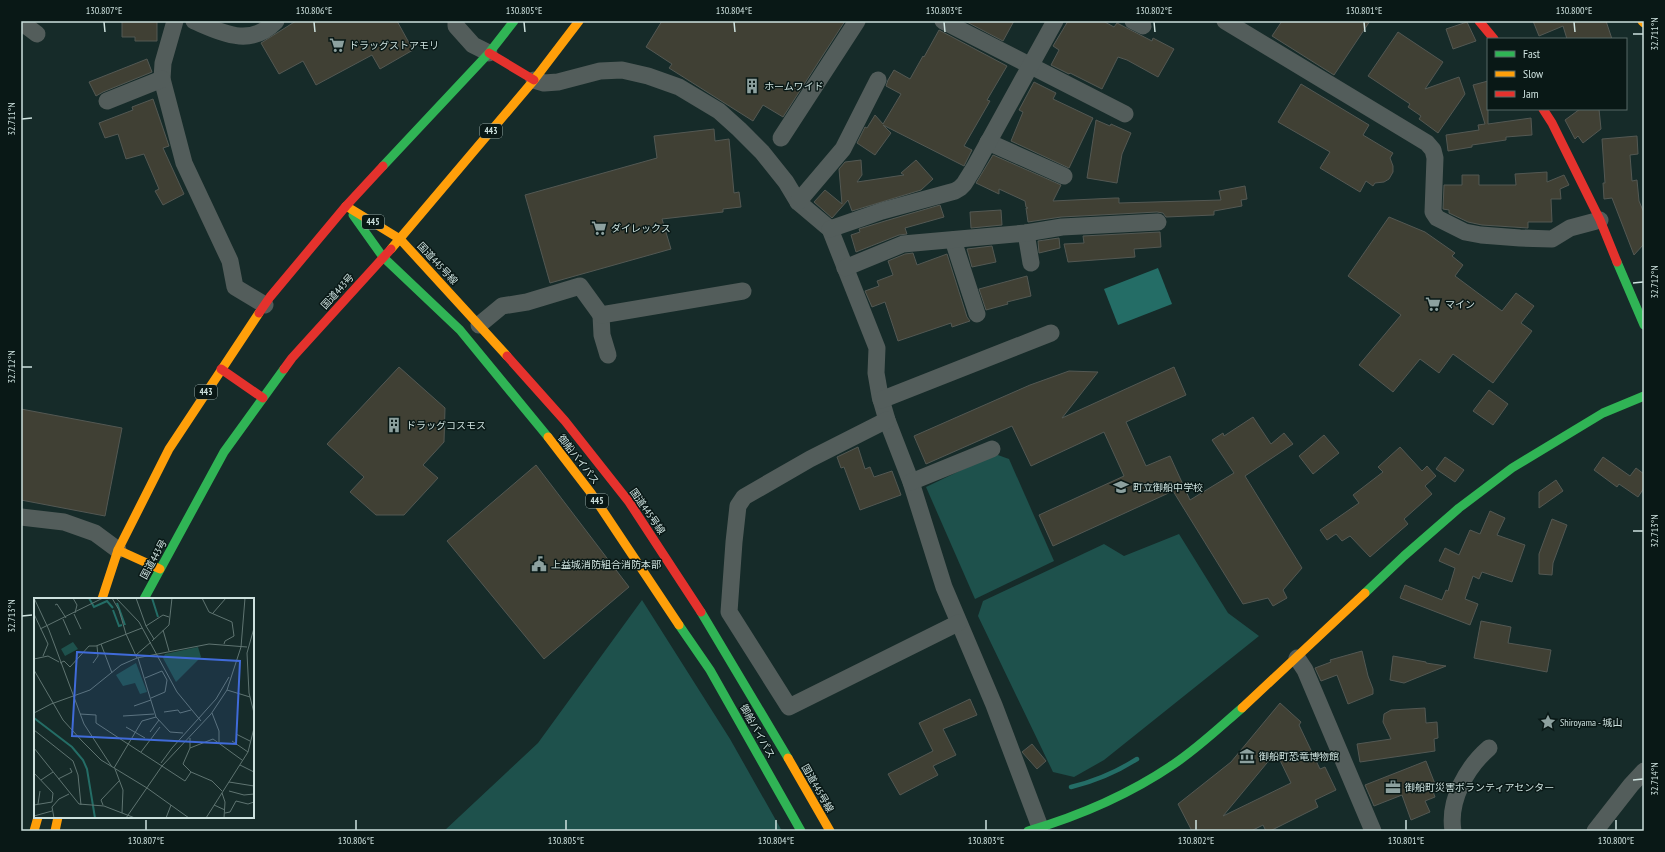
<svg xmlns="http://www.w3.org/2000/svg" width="1665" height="852" viewBox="0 0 1665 852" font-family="'PT Sans Narrow','Noto Sans JP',sans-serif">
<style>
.green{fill:#1e514c}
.water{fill:#246d66}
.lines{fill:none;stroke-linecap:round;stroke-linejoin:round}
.stream{stroke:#246d66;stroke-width:4.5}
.building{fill:#404034;stroke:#535853;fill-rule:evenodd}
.street{stroke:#535d5b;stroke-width:17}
.fast{stroke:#30b455;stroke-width:9}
.slow{stroke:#ff9f0a;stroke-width:9}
.jam{stroke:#e5322d;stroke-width:9}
.ticks{fill:none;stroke:#cde1de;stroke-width:1.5}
.labels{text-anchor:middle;stroke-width:3;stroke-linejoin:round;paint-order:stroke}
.shield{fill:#091816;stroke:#92a5a2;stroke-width:1}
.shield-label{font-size:9px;font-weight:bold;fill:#cde1de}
.poi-label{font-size:10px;fill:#cde1de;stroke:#091816;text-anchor:start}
.street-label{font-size:10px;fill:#cde1de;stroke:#091816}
.inset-river{fill:none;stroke:#246d66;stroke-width:2}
.inset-road{fill:none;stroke:#5f7471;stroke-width:1}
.view{fill:#406bd9;fill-opacity:0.15;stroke:#406bd9;stroke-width:2}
.inset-edge{fill:none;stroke:#cde1de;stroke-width:2}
.neatline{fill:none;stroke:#cde1de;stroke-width:1.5}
.ticks-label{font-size:10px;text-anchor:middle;fill:#cde1de}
</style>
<rect width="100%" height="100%" fill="#162b29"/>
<g class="green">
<polygon points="995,454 1009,459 1054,561 975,599 926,487"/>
<polygon points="1179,534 1228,613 1259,636 1104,760 1074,777 1053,772 978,616 983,601 1104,544 1124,556"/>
<polygon points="642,600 730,739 782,831 444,831 538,743"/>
</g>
<polygon class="water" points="1158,268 1172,304 1118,325 1104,289"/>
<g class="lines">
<path class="stream" d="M1071,787C1096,781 1115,773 1137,759"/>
</g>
<g class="building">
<polygon points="122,21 157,21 157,41 135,41 135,37 122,37"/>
<polygon points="296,21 397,21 413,50 380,69 372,55 316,85 303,61 279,74 261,43"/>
<polygon points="662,21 845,21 783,117 763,105 753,121 669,68 672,64 646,47"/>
<polygon points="965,21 1014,21 1003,41"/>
<polygon points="1068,21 1103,21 1114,27 1117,23 1152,41 1153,38 1174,49 1158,77 1127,60 1118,57 1102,89 1070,73 1069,74 1051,65 1059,50 1053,46"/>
<polygon points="1282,21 1370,21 1334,75 1272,36"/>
<polygon points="1533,21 1606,21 1612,39 1567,39 1563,26 1539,36"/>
<polygon points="1467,22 1476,41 1453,49 1446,29"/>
<polygon points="939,30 1007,66 987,100 990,101 964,146 972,150 964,166 883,125 891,133 875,155 857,143 865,127 867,128 875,115 883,124 901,94 886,86 888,80 894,70 910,79 923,56 924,57"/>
<polygon points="1398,32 1443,62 1425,89 1459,77 1465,94 1438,133 1419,119 1421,116 1408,107 1410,104 1368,76"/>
<polygon points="147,59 152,72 103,92 96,96 89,82"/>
<polygon points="1488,81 1488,124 1531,118 1532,135 1506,137 1506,140 1472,145 1472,147 1448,151 1446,135 1479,130 1478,125 1485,124 1473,85"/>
<polygon points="1034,82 1056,93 1053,99 1093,118 1069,168 1011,141 1023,112 1019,110"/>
<polygon points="1301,84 1369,125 1363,135 1393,153 1390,158 1393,166 1393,172 1389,179 1384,182 1375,183 1373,186 1366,181 1360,192 1320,168 1330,152 1278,122"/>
<polygon points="153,99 169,146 163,148 184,194 163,205 155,191 159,189 144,154 126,159 118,134 105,138 99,123 133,110 132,107"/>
<polygon points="1580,109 1599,109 1601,129 1583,143 1578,136 1575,139 1565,120"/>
<polygon points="1096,120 1110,126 1111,124 1131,133 1122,154 1117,183 1087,178"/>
<polygon points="714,129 715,141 729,139 734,193 739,192 741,207 723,209 723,212 662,219 671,249 550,283 525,195 657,158 654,136"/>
<polygon points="1637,136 1638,154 1630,155 1632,181 1637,180 1639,201 1644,213 1644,244 1634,255 1612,198 1604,199 1603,183 1605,183 1602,139"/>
<polygon points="993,155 1061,185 1053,201 1115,198 1119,198 1119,203 1221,200 1219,191 1245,186 1247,199 1241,200 1242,206 1214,211 1214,215 1166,217 1163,213 1157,212 1061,217 1028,222 1026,208 1028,208 1026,207 1025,201 999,189 999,194 976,183"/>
<polygon points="861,160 862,175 857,182 904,175 901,173 916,160 933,179 921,190 852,211 848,200 832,218 814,202 825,190 842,204 839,169 845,162"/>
<polygon points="1547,172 1547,182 1564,175 1569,185 1560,189 1561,199 1551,199 1552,222 1528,222 1528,228 1482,225 1468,222 1449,213 1449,210 1443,209 1444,185 1462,185 1462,175 1479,175 1479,185 1516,185 1515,174"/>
<polygon points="940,205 944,217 905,228 907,234 899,235 856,252 851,235 860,232 859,229 885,221"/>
<polygon points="1001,210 1002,225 971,228 970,212"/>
<polygon points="1389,217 1425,232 1455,253 1452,256 1463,265 1455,276 1502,311 1516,293 1534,306 1521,323 1532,331 1493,383 1453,354 1439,373 1420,359 1393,392 1359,365 1401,315 1348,276"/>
<polygon points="1160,232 1161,247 1134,249 1135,257 1068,262 1064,244 1084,243 1083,236"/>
<polygon points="1059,238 1060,248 1039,253 1038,241"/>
<polygon points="992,246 996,262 972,267 967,249"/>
<polygon points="913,253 917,265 947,254 967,317 970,321 952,327 951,323 898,341 885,302 872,307 865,291 879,286 877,281 893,275 888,261 905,254"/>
<polygon points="1027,276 1031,296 1007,302 1008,304 986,310 979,289"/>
<polygon points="399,367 445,408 444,442 423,465 438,478 404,515 376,515 350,492 364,477 327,444"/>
<polygon points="1174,367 1186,395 1126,422 1146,466 1170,456 1190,500 1234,473 1212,440 1223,433 1224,436 1253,417 1271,444 1284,433 1293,444 1245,476 1302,568 1283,590 1287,598 1273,606 1268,598 1243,604 1173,491 1053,546 1039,515 1124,476 1104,432 1031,466 1012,426 926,464 914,436 1030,385 1069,371 1098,372 1062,418"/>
<polygon points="1489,390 1508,404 1493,425 1473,411"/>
<polygon points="21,409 122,428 105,516 21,500"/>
<polygon points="1324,435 1339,453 1313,474 1299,456"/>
<polygon points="858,447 865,469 870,467 874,477 892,471 901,495 860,510 844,467 841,468 837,457"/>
<polygon points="1400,447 1422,471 1427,466 1436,476 1425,486 1432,494 1404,519 1408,524 1370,557 1350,536 1342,541 1336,534 1327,540 1320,530 1359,503 1353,495 1383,472 1378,467"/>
<polygon points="1445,457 1464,470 1455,482 1436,469"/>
<polygon points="1603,457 1630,476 1636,468 1644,474 1644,488 1638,497 1619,484 1617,487 1594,470"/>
<polygon points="536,465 629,587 544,659 447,541"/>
<polygon points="1556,480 1563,491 1539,508 1539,492"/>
<polygon points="1490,511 1505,518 1497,535 1525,545 1512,582 1482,572 1479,579 1473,576 1465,599 1478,604 1470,625 1400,598 1405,585 1442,600 1446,590 1448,591 1455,568 1439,561 1445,548 1459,555 1470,530 1480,534"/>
<polygon points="1552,519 1567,525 1553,563 1552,575 1539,574 1539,554"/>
<polygon points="1481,621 1511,627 1508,643 1551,650 1547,672 1474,658"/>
<polygon points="1362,651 1368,676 1373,689 1373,694 1348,704 1337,675 1321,681 1315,668 1331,662 1330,660"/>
<polygon points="1393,656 1426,662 1426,663 1446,666 1404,683 1390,680"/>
<polygon points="970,699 977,715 943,729 956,755 933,766 938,775 900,795 888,774 933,751 919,723"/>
<path d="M1280,703L1301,722L1299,725L1320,769L1325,767L1336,790L1315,800L1318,807L1270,831H1266L1263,825L1251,831H1192L1178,804L1231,762ZM1276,752L1291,783L1223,816Z"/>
<polygon points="1425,708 1426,723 1437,722 1438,738 1434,739 1435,751 1360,762 1357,744 1391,739 1383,722 1384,714 1391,710"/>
<polygon points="1032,744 1046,761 1037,769 1022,752"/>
<polygon points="1426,761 1435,784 1431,786 1435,797 1425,801 1430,812 1411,820 1402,795 1374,806 1365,785"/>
</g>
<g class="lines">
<g class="street">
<polyline points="175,21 163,63 162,79 184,163 230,261 235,287 265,305"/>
<path d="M194,21C223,33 250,48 276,21"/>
<polyline points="456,21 456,26 473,45 489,53"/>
<polyline points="943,21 1125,114"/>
<polyline points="1133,21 1143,26"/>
<polyline points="1225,21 1427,143 1433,150 1435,158 1433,212 1437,218 1465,232 1481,235 1520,238 1552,239 1570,228 1600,220"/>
<polyline points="21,22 37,34"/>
<polyline points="534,80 544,83 558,82 600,71 622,70 648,76 679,87 719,111 739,129 762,152 786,182 798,202 830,229 877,348 876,373 880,396 887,420 911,482 944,587 994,705 1040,827"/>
<polyline points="107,101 162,79"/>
<polyline points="781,138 857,21"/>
<polyline points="988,142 1064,176"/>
<polyline points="798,202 843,149 878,80"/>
<polyline points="830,229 882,211 955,191 960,188 964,184 974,168 1055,21"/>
<polyline points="1026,233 1031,263"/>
<polyline points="953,240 977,314"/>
<polyline points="845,268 903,244 1026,233 1062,227 1158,222"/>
<polyline points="601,315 602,335 608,355"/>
<polyline points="479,325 502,306 527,302 580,286 601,315 743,291"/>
<polyline points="881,400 1051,333"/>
<polyline points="887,420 810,459 744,497 738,506 734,542 729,612 789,707 958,623"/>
<polyline points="911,482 992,449"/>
<polyline points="21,517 64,522 95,533 118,550"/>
<polyline points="1297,658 1305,670 1373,831"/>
<path d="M1453,831C1448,800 1467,767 1489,748"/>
<polyline points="1595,831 1631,785 1644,771"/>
</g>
<g class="fast">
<polyline points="383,166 489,53 514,21"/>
<polyline points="353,215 383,257 460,330 548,437"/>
<polyline points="1617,262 1644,325"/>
<polyline points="1365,593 1404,556 1459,508 1512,468 1603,413 1644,396"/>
<polyline points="144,599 224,452 284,369"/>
<polyline points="701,612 788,758"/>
<polyline points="679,625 710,670 801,831"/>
<path d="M1028,831C1079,816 1130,794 1174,764C1198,748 1220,727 1242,708"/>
</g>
<g class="slow">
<polyline points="1642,21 1644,23"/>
<polyline points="346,206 400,239 507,356"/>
<polyline points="391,249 534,80 579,21"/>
<polyline points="548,437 591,493 679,625"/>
<polyline points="118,550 160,569"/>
<polyline points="102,599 118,550 169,449 259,313"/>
<polyline points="1242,708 1365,593"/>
<polyline points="788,758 830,831"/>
<polyline points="34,831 38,817"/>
<polyline points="55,831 58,817"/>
</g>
<g class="jam">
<polyline points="1479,21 1494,39"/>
<polyline points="489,53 534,80"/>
<polyline points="1543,109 1552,123 1600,220 1617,262"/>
<polyline points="259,313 270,297 346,206 383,166"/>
<polyline points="507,356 565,421 629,502 701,612"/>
<polyline points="221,369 263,398"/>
<polyline points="284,369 292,358 391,249"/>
</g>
</g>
<path class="ticks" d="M104,22L105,32M314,22L315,32M524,22L525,32M734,22L735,32M944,22L945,32M1154,22L1155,32M1364,22L1365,32M1574,22L1575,32M1633,34H1643M22,119L32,118M1633,283L1643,282M22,367H32M1633,531H1643M22,616L32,615M1633,780L1643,779M146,820V830M356,820V830M566,820V830M776,820V830M986,820V830M1196,820V830M1406,820V830M1616,820V830"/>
<defs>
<g id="supermarket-bare" transform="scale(1.2)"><path d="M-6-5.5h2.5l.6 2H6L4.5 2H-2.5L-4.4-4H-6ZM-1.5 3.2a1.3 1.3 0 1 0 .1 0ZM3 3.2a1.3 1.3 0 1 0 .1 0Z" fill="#8da19f" stroke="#091816" stroke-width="2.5" paint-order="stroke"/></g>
<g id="building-bare" transform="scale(1.2)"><path d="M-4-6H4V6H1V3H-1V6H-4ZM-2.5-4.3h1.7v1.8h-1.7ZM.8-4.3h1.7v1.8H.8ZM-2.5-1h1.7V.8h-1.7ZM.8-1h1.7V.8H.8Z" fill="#8da19f" stroke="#091816" stroke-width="2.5" paint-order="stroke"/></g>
<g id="school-bare" transform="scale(1.2)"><path d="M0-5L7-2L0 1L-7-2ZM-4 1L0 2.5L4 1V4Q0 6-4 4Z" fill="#8da19f" stroke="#091816" stroke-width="2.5" paint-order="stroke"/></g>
<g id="civic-bare" transform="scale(1.2)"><path d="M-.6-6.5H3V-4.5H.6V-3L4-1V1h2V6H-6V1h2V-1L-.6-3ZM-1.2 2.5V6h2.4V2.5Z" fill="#8da19f" stroke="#091816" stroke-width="2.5" paint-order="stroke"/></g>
<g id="sight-bare" transform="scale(1.2)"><path d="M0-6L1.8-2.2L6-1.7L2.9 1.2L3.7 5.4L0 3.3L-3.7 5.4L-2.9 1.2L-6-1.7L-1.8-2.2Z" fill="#8da19f" stroke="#091816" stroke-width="2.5" paint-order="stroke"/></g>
<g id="museum-bare" transform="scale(1.2)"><path d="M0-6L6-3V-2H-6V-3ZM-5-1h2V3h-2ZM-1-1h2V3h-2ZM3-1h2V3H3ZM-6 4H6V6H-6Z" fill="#8da19f" stroke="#091816" stroke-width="2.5" paint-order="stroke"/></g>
<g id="office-bare" transform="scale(1.2)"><path d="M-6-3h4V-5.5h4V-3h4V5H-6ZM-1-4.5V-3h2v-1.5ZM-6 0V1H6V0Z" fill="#8da19f" stroke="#091816" stroke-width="2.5" paint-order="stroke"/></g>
</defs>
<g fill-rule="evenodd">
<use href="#supermarket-bare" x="337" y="45"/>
<use href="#building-bare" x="752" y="86"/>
<use href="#supermarket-bare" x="599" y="228"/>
<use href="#supermarket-bare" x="1433" y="304"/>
<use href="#building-bare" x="394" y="425"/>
<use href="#school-bare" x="1121" y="487"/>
<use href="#civic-bare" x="539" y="564"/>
<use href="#sight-bare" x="1548" y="722"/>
<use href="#museum-bare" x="1247" y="756"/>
<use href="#office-bare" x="1393" y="787"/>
</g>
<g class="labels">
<g class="shield">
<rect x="480" y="124" width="22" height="14" rx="3"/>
<rect x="362" y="215" width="22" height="14" rx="3"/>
<rect x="195" y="385" width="22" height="14" rx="3"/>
<rect x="586" y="494" width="22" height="14" rx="3"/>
</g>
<g class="shield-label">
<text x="491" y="134">443</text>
<text x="373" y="225">445</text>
<text x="206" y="395">443</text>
<text x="597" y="504">445</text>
</g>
<g class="poi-label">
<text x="349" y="49">ドラッグストアモリ</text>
<text x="764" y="90">ホームワイド</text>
<text x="611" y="232">ダイレックス</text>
<text x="1445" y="308">マイン</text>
<text x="406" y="429">ドラッグコスモス</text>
<text x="1133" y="491">町立御船中学校</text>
<text x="551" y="568">上益城消防組合消防本部</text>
<text x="1560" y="726">Shiroyama - 城山</text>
<text x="1259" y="760">御船町恐竜博物館</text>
<text x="1405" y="791">御船町災害ボランティアセンター</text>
</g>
<g class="street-label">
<text transform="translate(438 263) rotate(47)" y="4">国道445号線</text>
<text transform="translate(337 291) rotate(-48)" y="4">国道443号</text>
<text transform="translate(579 459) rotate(52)" y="4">御船バイパス</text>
<text transform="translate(648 511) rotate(55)" y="4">国道445号線</text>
<text transform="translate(153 559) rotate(-61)" y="4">国道443号</text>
<text transform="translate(758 731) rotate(61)" y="4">御船バイパス</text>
<text transform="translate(818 788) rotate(60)" y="4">国道445号線</text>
</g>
</g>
<g transform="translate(34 598)">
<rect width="220" height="220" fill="#162b29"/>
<path d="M39,44L44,51L31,58L27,51ZM164,49L167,59L142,84L129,60L131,56ZM102,65L113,94L106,96L101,85L89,88L82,77Z" fill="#1e514c"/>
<path class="inset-river" d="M55,0L60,9L73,3L79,10M118,0L124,19M83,5L91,27M79,12L85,28L88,27M0,120L38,149L49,162L53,171L61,220"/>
<path class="inset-road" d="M0,0L15,32L50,126L78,169M39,0L43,7L41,15M78,0L85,12L92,36L103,60M82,0L105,24L143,94L167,123M102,0L112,28L120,41M168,0L175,14L198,24L200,38L191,43L190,46M21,7L23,6L32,20M179,15L192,0M0,16L14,46L9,58M40,16L47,31M29,21L36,37M112,28L129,17L135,19M220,30L213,55L215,95L220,115M6,31L69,0M129,32L135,53M118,43L135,27L138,0M67,46L78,75M102,57L117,44M104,60L122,119L136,134L149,135M0,61L14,58L25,64M26,65L30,63L36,69L55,48H62L108,30M59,65L64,58L63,48M0,72L29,122L48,143L67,162L113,190M111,80L128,73L133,82L131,94L117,100M193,92L216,99M100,108L117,102M130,114L144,112L146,115L157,112M0,115L17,106L56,92L87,67L103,60L175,46L213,49M178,115L185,133V144M46,116L62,117V125L94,146M89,118L120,116M92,129L111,140M0,132L39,163L44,177L47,207M116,134L125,122M202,136L216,143M156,140V150L149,166L157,174L178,183L188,193M198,143L214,154M94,146L151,183L157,174M0,150L45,206L70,208L101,220M156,150L179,141L208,162M107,154L126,129M127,165L138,150L182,101L195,79M206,167L220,174M80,170L108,123L122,119M81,171L89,192L88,215M0,175L19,195L18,204M24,181L38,174L36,170M7,182L19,174M195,184L220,188M113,190L155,220M195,193L210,197L220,196M188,195L191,204L190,220M4,206L6,193M0,207L18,204M69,207L67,202L86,182M180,207L191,212M191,215L196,214L202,203L214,206L220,204M0,218L18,213M20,220L18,209L25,201L35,196M92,220L128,168L177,116L193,92L207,49L211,0M132,220L137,207M172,220L214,154L220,130"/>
<path class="view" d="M43,54L206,63L202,146L38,138Z"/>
<rect width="220" height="220" class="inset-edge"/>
</g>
<rect width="1665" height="852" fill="none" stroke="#091816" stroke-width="44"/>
<rect x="1487" y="38" width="140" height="72" fill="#091816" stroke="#576866"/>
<rect x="1495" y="51" width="20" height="6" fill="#30b455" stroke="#576866"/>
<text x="1523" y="58" font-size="12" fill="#cde1de">Fast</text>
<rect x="1495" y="71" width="20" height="6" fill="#ff9f0a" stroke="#576866"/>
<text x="1523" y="78" font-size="12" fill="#cde1de">Slow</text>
<rect x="1495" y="91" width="20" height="6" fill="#e5322d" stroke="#576866"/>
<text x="1523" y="98" font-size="12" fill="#cde1de">Jam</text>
<rect x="22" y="22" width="1621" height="808" class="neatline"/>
<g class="ticks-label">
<text x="104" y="14">130.807°E</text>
<text x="314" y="14">130.806°E</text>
<text x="524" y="14">130.805°E</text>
<text x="734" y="14">130.804°E</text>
<text x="944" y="14">130.803°E</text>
<text x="1154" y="14">130.802°E</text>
<text x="1364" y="14">130.801°E</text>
<text x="1574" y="14">130.800°E</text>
<text transform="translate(1654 34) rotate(-90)" y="4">32.711°N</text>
<text transform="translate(11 119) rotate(-90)" y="4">32.711°N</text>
<text transform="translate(1654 282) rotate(-90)" y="4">32.712°N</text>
<text transform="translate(11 367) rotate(-90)" y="4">32.712°N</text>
<text transform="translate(1654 531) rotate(-90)" y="4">32.713°N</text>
<text transform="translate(11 616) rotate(-90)" y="4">32.713°N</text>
<text transform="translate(1654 779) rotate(-90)" y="4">32.714°N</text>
<text x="146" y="844">130.807°E</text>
<text x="356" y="844">130.806°E</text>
<text x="566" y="844">130.805°E</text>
<text x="776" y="844">130.804°E</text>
<text x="986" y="844">130.803°E</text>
<text x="1196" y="844">130.802°E</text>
<text x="1406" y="844">130.801°E</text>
<text x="1616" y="844">130.800°E</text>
</g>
</svg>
